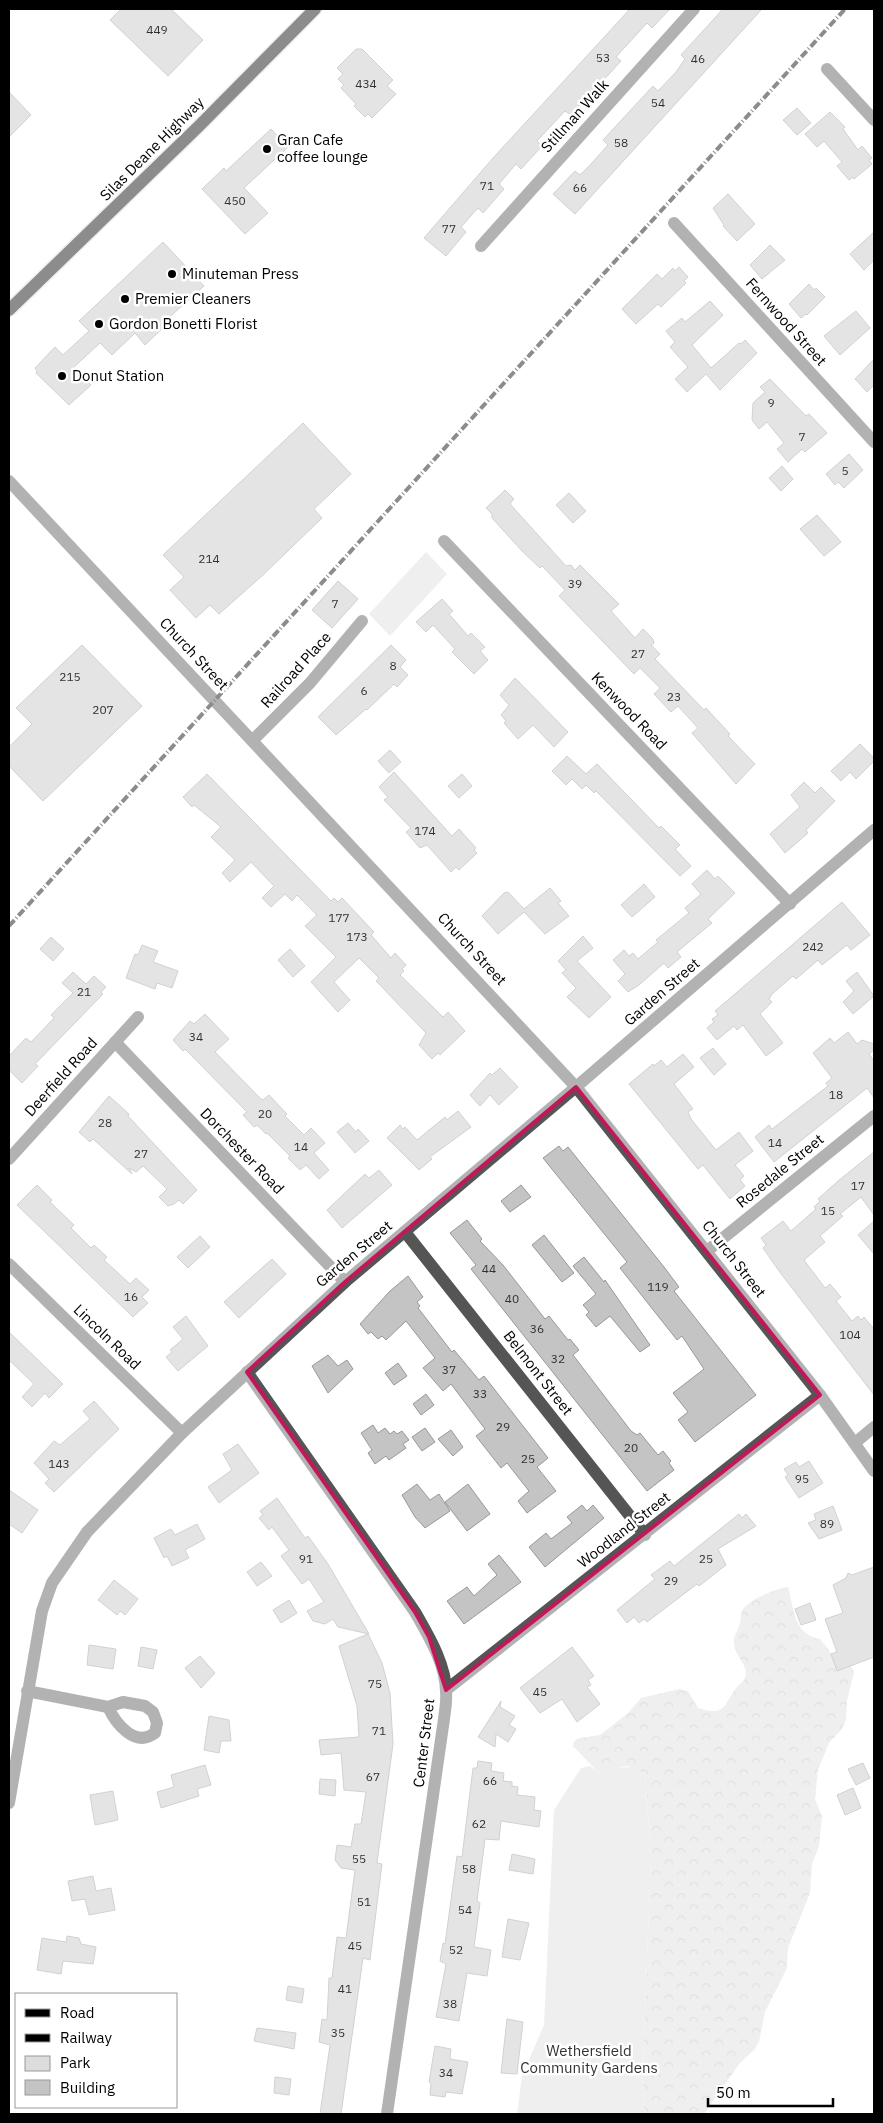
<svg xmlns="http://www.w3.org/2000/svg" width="883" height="2123" viewBox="0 0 883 2123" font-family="'IBM Plex Sans',sans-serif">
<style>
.forest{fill:url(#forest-crowns)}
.green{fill:#dcdcdc}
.building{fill:#c4c4c4;stroke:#999}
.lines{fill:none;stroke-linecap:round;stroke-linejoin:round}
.major-casing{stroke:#dbdbdb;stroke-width:15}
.minor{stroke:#555;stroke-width:12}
.major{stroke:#000;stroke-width:12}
.rail{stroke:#000;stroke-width:4;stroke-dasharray:8 2.5 1 2.5;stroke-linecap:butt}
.marked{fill:none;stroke:#c2185b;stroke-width:4;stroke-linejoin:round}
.poi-dot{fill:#000;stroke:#fff;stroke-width:2}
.labels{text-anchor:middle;stroke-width:5;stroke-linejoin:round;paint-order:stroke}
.number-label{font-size:12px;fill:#313131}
.street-label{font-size:15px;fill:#000;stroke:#fff}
.poi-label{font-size:15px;fill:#000;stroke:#fff;text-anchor:start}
.park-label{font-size:15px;fill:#333;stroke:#fff}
</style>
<defs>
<pattern id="forest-crowns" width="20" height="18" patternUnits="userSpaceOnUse" patternTransform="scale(1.25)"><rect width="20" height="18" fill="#dcdcdc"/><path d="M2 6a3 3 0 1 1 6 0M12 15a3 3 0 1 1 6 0" fill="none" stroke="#bbb"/></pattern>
</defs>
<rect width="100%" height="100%" fill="#fff"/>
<path class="forest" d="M788,1587C794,1609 794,1635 820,1639L832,1654L850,1664L854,1672L847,1701L846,1720L842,1729L829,1743L818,1770L815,1799L822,1816L819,1846L812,1864L810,1893L788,1948L787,1968L765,2012L759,2042L754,2050L740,2063L704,2114H645L642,2093L651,1855L645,1774L627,1766L598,1772L573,1746L574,1741L580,1738L600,1735L628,1713L641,1698L679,1689L688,1691L698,1708C727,1717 723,1705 736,1688C741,1683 746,1681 746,1672C745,1663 735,1655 734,1644C733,1636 737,1633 739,1626C742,1620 739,1614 744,1608C751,1599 777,1588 788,1587Z"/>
<g class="green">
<polygon points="426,552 447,574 390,636 369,614"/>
<path d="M590,1766L598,1772C615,1769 630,1762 645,1774L651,1855L642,2093L645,2114H517L522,2076L544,2025L554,1810L581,1768Z"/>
</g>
<g class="building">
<polygon points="121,9 171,9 203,40 168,76 110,20"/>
<polygon points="630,9 670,9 652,28 647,23 616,57 621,61 599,85 571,115 565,111 537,141 542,146 521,169 516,164 499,184 504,189 483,213 478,208 461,227 466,232 446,256 424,238 493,158"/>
<polygon points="723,9 762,9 575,214 553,194 575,171 580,175 591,164 608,145 603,140 653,86 658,91 676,72 685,59 681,55"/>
<polygon points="356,49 362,49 393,80 387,86 396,94 372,118 368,114 365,117 354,106 356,104 341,88 344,85 338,79 343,74 337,68"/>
<polygon points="9,92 31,115 9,137"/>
<polygon points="797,108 811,123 797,135 783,120"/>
<polygon points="830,112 845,127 843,129 858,150 862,146 872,158 869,160 872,164 854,179 853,177 849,180 837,166 842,162 824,141 817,147 805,134"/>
<polygon points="271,129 288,147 244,188 268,213 245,234 202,189 224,168 226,171"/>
<polygon points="728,194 755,224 737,241 723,226 724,225 713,208"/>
<polygon points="874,232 874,260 864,270 850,254"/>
<polygon points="163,242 204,286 164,322 167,324 145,345 135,333 112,355 100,343 74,367 91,385 69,405 36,373 37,371 35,368 55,347 63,355 89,331 79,321"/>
<polygon points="770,245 785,260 762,279 750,265"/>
<polygon points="679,267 688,277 684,281 686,283 661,307 658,304 636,324 622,309 657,274 662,279 673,268 675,271"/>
<polygon points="809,284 814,290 816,288 825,297 807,315 806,314 801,318 789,304"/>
<polygon points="710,301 723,315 692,345 711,368 739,343 741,344 745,340 757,353 720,390 706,374 687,392 675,379 688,367 670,347 675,342 666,331 682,318 685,322"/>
<polygon points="856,311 870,328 840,355 824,336"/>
<polygon points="874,359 874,385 867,392 855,379"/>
<polygon points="770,379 806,416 809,414 827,433 805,452 802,449 788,462 777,449 784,443 767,422 759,429 752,420 753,403 765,392 760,387"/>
<polygon points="303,423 351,474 314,509 322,518 263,575 219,614 210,605 196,618 170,590 184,577 163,555"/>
<polygon points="849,454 863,470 844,488 838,482 835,485 826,474"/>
<polygon points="782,466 793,479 781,491 769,478"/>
<polygon points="505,490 514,499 510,504 566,566 571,565 575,570 580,565 619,604 611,611 635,638 643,629 653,639 654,643 651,645 660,654 655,659 704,710 706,708 730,734 728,736 755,764 736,784 692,733 698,728 678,706 671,712 654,694 660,688 640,668 634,674 559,596 565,590 542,566 540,568 522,551 492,518 492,514 486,508"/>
<polygon points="569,493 586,511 573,523 556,505"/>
<polygon points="817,515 841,542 824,556 800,529"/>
<polygon points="338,581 358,599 332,628 312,610"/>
<polygon points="442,599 453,611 449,614 468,636 471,633 485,647 480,651 488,660 474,674 452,652 455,649 433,625 426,632 416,622"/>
<polygon points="82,645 142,706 43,801 9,766 9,747 32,724 16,708"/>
<polygon points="391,645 406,660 400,667 408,675 397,687 394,684 367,710 366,709 336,735 318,717"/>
<polygon points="515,678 568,732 554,747 533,725 518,739 504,723 506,721 501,715 509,705 500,695"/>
<polygon points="860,744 874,758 874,761 856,779 850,772 841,781 831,771"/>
<polygon points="390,750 401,762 389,773 378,761"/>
<polygon points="567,756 586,774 597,764 659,828 661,826 680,845 675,849 691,866 680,876 596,791 594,793 586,785 582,789 572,779 566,785 552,771"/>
<polygon points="394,772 452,836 459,829 476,848 474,850 477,853 459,870 456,867 451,872 427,845 420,848 406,832 411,828 384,800 388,797 379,787"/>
<polygon points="207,774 331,901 334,898 338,902 342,898 374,932 371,935 391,958 395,953 406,965 402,969 404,971 400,975 443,1017 448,1012 465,1031 440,1055 438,1053 432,1059 419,1045 426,1033 376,981 379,978 359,958 334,982 350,1000 338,1012 311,982 336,957 305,926 317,915 297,895 292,901 285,894 271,907 262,898 274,886 251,862 230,882 222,873 235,860 211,837 221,827 194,805 192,807 183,797"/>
<polygon points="462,774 472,786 459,798 448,786"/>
<polygon points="804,782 815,793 821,787 835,801 806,830 808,833 785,853 770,834 800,807 791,795"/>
<polygon points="707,870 715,879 718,876 735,893 708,919 712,923 677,952 681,957 668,968 664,963 639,985 628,992 618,981 625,974 613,960 624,950 629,956 633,953 638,959 658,942 656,940 689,913 685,908 701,894 692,884"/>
<polygon points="644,884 655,897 632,917 621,905"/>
<polygon points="550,888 561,901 558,903 569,916 545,934 524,912 498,934 482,916 504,893 508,892 524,909"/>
<polygon points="842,902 870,935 851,950 847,945 822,965 818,960 796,979 793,976 772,994 769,999 772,1002 760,1014 783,1043 766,1056 743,1025 737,1030 734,1026 717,1040 707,1028 714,1022 712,1019 718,1015 715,1011"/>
<polygon points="583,936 593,948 577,961 611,997 589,1018 567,997 576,988 562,973 566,970 558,961"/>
<polygon points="51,937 64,949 53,961 40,949"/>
<polygon points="142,945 158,951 153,962 178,971 172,988 157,983 155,989 126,978 135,954 138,955"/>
<polygon points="290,949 305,966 293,977 278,960"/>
<polygon points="73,972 86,984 94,976 106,987 101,992 103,994 35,1064 38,1066 22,1083 9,1070 9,1056 26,1038 31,1042 54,1018 51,1015 73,993 62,983"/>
<polygon points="857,972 874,996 853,1014 843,1002 854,991 846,981"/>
<polygon points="205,1014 229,1039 215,1052 260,1098 263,1100 269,1095 287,1114 285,1116 304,1135 311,1128 325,1143 314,1153 329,1170 319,1179 306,1165 300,1170 288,1158 290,1156 267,1133 266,1134 257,1125 254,1127 243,1115 247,1112 185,1049 183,1051 173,1040 190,1021 194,1024"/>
<polygon points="848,1032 857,1044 862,1040 874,1044 874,1050 869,1054 874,1061 874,1098 867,1088 774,1162 755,1137 769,1125 772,1129 828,1086 826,1083 832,1078 813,1053 830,1038 834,1043"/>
<polygon points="713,1048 726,1064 714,1075 700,1058"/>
<polygon points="683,1054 694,1067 674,1084 693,1109 688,1112 691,1119 716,1150 739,1132 753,1151 735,1165 744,1176 740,1180 745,1186 730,1199 703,1165 698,1169 629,1084 653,1064 654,1066 661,1060 667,1067"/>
<polygon points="500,1068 518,1087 499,1105 490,1095 480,1106 470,1095 490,1073 492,1075"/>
<polygon points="109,1096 129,1114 128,1116 197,1190 183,1204 179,1200 174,1204 168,1206 159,1197 167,1189 143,1166 136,1172 129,1168 132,1174 93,1139 90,1142 79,1132"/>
<polygon points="458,1111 471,1127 430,1157 432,1159 419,1170 387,1138 400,1125 403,1129 405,1127 417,1140 445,1117 447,1120"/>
<polygon points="348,1123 356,1132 358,1129 369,1141 355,1153 337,1132"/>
<polygon points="559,1146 563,1151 568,1147 664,1267 679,1287 674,1291 756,1395 695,1442 678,1420 688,1412 673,1393 704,1369 682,1336 677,1340 620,1268 627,1262 543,1158"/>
<polygon points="874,1152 874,1215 861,1197 840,1214 843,1216 820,1236 825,1242 804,1260 825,1288 830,1284 841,1297 836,1301 852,1321 858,1316 861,1320 864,1317 874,1329 874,1395 779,1271 763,1248 766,1245 761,1238 783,1221 791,1231 816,1209 814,1207 820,1201 818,1199 838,1181"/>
<polygon points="379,1170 392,1185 342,1228 327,1210 365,1174 369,1178"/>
<polygon points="37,1185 52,1200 50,1202 74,1225 71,1228 91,1248 94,1245 107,1257 104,1260 130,1284 136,1278 149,1290 142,1297 148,1303 133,1317 17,1205"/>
<polygon points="521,1185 531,1197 510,1212 501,1201"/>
<polygon points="467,1220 482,1239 480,1241 503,1265 545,1319 549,1316 568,1340 570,1339 579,1350 573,1355 631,1431 637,1435 640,1433 658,1455 663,1451 671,1461 669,1463 674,1470 647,1491 471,1269 476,1265 450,1233"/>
<polygon points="874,1221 874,1254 858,1235"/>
<polygon points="544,1235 574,1273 562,1282 532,1245"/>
<polygon points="200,1236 210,1247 188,1268 177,1257"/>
<polygon points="584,1257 604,1282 605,1280 650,1345 640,1352 610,1316 596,1327 586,1315 589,1312 583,1305 596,1294 573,1266"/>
<polygon points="272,1259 286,1274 239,1318 224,1302"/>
<polygon points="408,1276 423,1297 417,1302 420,1306 418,1308 452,1352 454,1350 479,1380 484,1376 548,1458 537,1467 556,1491 527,1513 518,1501 529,1491 507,1463 501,1468 476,1436 485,1429 451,1384 443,1391 423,1368 435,1358 406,1321 386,1340 382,1336 378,1339 371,1332 368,1334 360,1324 390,1291"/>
<polygon points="186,1316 208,1346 178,1371 166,1357 172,1352 170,1350 183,1339 173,1327"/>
<polygon points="9,1332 63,1384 49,1398 45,1393 32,1407 22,1397 34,1384 9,1360"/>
<polygon points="328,1355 338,1366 347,1360 353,1369 328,1393 312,1366"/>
<polygon points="398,1363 407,1376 394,1385 385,1373"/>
<polygon points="426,1394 434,1405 421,1415 413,1404"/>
<polygon points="94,1401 119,1429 54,1492 45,1483 49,1479 34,1463 54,1441 60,1445 90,1419 83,1411"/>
<polygon points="373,1425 378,1433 385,1428 390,1434 394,1431 397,1434 402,1431 409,1440 403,1444 406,1448 389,1460 386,1456 375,1464 368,1453 372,1450 361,1433"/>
<polygon points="425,1428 435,1442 422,1451 412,1437"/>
<polygon points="451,1430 463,1447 453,1456 438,1439"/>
<polygon points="238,1444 259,1473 219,1503 208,1487 232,1470 223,1454"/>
<polygon points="809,1461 823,1483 799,1498 785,1477 788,1475 784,1469 796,1462 799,1467"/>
<polygon points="417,1484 430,1500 439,1494 450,1511 425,1528 415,1517 402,1495"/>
<polygon points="468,1484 490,1514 467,1531 445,1502"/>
<polygon points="9,1490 38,1510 22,1533 9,1524"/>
<polygon points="277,1498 305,1538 308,1536 328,1564 369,1634 338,1627 333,1619 325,1624 313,1621 307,1611 324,1602 309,1579 302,1584 281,1556 289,1550 272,1527 269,1530 259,1518 263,1515 260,1511"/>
<polygon points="582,1505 587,1511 593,1505 604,1518 545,1567 529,1547 546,1533 551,1539 572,1523 567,1517"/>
<polygon points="833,1506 842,1530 819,1539 808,1523 816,1520 814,1514"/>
<polygon points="739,1514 742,1518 746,1514 756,1526 718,1549 726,1565 699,1586 697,1584 647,1622 644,1619 639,1623 634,1617 627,1623 617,1610 655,1579 651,1575 670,1561 674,1566"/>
<polygon points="197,1524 205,1539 185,1550 189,1558 172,1566 167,1556 164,1558 154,1538 171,1529 175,1535"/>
<polygon points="499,1555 521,1582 464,1624 447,1601 467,1587 474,1596 497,1575 488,1564"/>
<polygon points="261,1562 272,1576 257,1586 247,1572"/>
<polygon points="874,1567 874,1657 837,1671 831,1654 837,1652 825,1619 843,1613 833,1585 846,1578 848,1573 852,1575"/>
<polygon points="114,1580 138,1599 125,1615 120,1611 117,1615 98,1600"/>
<polygon points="289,1600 297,1613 281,1623 273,1610"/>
<polygon points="810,1603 816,1620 801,1625 795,1609"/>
<polygon points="368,1634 382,1663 390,1693 393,1744 377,1863 382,1864 370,1960 363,1958 341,2114 320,2114 330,2045 319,2042 322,2019 327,2020 329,1978 332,1978 337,1937 346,1938 355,1870 341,1868 335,1860 337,1845 351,1847 355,1824 361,1824 366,1792 344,1790 341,1753 321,1755 319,1740 359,1737 357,1706 339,1646"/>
<polygon points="89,1645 116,1649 113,1669 87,1665"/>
<polygon points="141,1647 157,1650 153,1669 138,1666"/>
<polygon points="572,1647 594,1676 588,1680 591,1685 587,1687 600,1704 577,1722 562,1699 540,1713 520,1688"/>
<polygon points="200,1656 215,1673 201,1688 185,1668"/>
<polygon points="501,1701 500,1707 515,1716 509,1725 516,1729 508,1742 496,1734 495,1747 478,1737"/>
<polygon points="209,1716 229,1720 231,1741 221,1741 219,1753 204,1750"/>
<polygon points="478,1761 492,1763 491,1771 504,1773 503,1781 512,1782 512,1786 518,1787 517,1795 535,1797 534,1810 541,1811 539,1827 501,1821 499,1840 485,1839 477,1901 480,1903 474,1947 491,1950 487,1976 467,1973 459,2021 436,2017 446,1964 440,1961 443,1943 445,1944 457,1856 462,1857 473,1768 477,1768"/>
<polygon points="863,1763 870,1778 856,1785 848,1769"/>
<polygon points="205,1765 211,1785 197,1789 199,1796 161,1808 157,1792 174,1787 171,1775"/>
<polygon points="320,1779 336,1780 335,1796 319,1794"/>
<polygon points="853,1788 861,1808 845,1815 837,1795"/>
<polygon points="113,1791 118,1820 95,1825 90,1795"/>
<polygon points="512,1854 535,1859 533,1874 509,1870"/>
<polygon points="93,1876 96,1891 111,1888 115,1910 89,1915 85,1899 72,1901 68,1881"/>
<polygon points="508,1919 529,1923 520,1960 502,1957"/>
<polygon points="67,1936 79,1938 81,1944 96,1947 93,1964 63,1961 61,1974 37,1970 42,1938 66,1942"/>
<polygon points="288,1986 304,1989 302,2003 286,2000"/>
<polygon points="507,2019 523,2022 517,2074 501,2073"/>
<polygon points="257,2028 296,2033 294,2049 254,2041"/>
<polygon points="435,2046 451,2049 450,2059 468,2062 462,2094 446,2092 445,2097 430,2095 431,2083 429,2082"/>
<polygon points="275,2077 291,2079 289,2095 274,2093"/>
</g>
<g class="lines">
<g class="major-casing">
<polyline id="major" points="9,310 199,126 315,9"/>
</g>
<g class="minor">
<polyline points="827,69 874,120"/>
<polyline points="674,223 874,442"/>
<polyline points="481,246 694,9"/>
<polyline points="9,481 576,1087 820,1395 874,1471"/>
<polyline points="444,541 790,904"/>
<polyline points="253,740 310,683 362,621"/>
<polyline points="115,1042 345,1282"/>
<polyline points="9,1159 138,1017"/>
<polyline points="405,1232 645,1535"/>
<polyline points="707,1251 874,1116"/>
<polyline points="9,1264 182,1433"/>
<path d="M247,1372L415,1612C428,1635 446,1664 446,1692C447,1701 445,1710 444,1719L387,2114"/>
<polyline points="856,1442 874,1427"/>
<polyline points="446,1690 820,1395"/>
<path d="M27,1691L108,1707L123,1702L145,1706L153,1712L157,1723L155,1733C135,1748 116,1724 108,1707"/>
<polyline points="9,1803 42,1611 52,1583 87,1532 182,1433 345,1282 576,1087 874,830"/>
</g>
<use href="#major" class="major"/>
<polyline class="rail" points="9,926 845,9"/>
</g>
<path d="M0 0H883V2123H0ZM576,1087L820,1395L446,1690L429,1637L415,1612L247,1372L345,1282Z" fill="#fff" fill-opacity=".55" fill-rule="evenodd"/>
<path class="marked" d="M576,1087L820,1395L446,1690L429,1637L415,1612L247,1372L345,1282Z"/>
<g class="poi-dot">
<circle cx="267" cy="149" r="5"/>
<circle cx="172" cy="274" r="5"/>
<circle cx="125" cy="299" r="5"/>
<circle cx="99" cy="324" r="5"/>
<circle cx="62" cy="376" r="5"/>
</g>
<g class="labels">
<g class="number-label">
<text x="157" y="34">449</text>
<text x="603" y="62">53</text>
<text x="698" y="63">46</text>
<text x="366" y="88">434</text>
<text x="658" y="107">54</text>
<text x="621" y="147">58</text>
<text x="487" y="190">71</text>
<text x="580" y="192">66</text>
<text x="235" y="205">450</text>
<text x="449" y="233">77</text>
<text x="771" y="407">9</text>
<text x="802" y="441">7</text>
<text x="845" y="475">5</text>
<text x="209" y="563">214</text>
<text x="575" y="588">39</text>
<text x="335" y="608">7</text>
<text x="638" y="658">27</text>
<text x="393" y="670">8</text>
<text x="70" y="681">215</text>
<text x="364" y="695">6</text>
<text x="674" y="701">23</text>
<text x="103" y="714">207</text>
<text x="425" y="835">174</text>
<text x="339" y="922">177</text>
<text x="357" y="941">173</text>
<text x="813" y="951">242</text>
<text x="84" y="996">21</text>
<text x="196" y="1041">34</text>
<text x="836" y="1099">18</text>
<text x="265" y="1118">20</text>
<text x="105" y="1127">28</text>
<text x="775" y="1147">14</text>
<text x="301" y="1151">14</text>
<text x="141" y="1158">27</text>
<text x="858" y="1190">17</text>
<text x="828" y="1215">15</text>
<text x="489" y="1273">44</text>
<text x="658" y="1291">119</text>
<text x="131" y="1301">16</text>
<text x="512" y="1303">40</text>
<text x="537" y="1333">36</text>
<text x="850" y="1339">104</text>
<text x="558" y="1363">32</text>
<text x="449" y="1374">37</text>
<text x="480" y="1398">33</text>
<text x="503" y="1431">29</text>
<text x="631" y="1452">20</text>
<text x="528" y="1463">25</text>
<text x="59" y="1468">143</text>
<text x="802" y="1483">95</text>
<text x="827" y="1528">89</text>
<text x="306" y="1563">91</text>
<text x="706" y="1563">25</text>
<text x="671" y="1585">29</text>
<text x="375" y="1688">75</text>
<text x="540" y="1696">45</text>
<text x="379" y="1735">71</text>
<text x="373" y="1781">67</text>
<text x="490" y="1785">66</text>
<text x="479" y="1828">62</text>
<text x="359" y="1863">55</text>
<text x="469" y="1873">58</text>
<text x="364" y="1906">51</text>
<text x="465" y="1914">54</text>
<text x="355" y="1950">45</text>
<text x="456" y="1954">52</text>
<text x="345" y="1993">41</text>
<text x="450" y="2008">38</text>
<text x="338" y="2037">35</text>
<text x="446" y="2077">34</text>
</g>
<g class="street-label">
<text transform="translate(575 116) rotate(-48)" y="5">Stillman Walk</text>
<text transform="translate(152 149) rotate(-45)" y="5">Silas Deane Highway</text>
<text transform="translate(786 322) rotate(48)" y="5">Fernwood Street</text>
<text transform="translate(194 654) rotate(47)" y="5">Church Street</text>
<text transform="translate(296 670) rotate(-48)" y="5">Railroad Place</text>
<text transform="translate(629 711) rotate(46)" y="5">Kenwood Road</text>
<text transform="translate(472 949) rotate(47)" y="5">Church Street</text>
<text transform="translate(662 992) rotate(-41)" y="5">Garden Street</text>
<text transform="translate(61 1077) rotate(-48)" y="5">Deerfield Road</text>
<text transform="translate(242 1151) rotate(46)" y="5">Dorchester Road</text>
<text transform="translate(780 1171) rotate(-39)" y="5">Rosedale Street</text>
<text transform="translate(354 1254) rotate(-40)" y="5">Garden Street</text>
<text transform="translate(734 1259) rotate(52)" y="5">Church Street</text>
<text transform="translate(107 1337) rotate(44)" y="5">Lincoln Road</text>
<text transform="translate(538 1373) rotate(52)" y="5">Belmont Street</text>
<text transform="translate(624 1530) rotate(-38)" y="5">Woodland Street</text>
<text transform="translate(424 1743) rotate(-83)" y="5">Center Street</text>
</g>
<g class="poi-label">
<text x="277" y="145">Gran Cafe<tspan x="277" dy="17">coffee lounge</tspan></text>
<text x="182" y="279">Minuteman Press</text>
<text x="135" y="304">Premier Cleaners</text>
<text x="109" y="329">Gordon Bonetti Florist</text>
<text x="72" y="381">Donut Station</text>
</g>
<g class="park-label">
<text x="589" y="2056">Wethersfield<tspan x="589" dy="17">Community Gardens</tspan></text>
</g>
</g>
<rect width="883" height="2123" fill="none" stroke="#000000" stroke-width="20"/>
<rect x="15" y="1993" width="162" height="115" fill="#ffffff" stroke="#999999"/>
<rect x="25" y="2009" width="25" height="8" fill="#000000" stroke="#999999"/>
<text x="60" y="2018" font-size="15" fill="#000000">Road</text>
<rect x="25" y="2034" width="25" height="8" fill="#000000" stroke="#999999"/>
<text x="60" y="2043" font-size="15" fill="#000000">Railway</text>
<rect x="25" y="2056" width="25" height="15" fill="#dcdcdc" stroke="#999999"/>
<text x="60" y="2068" font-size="15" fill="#000000">Park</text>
<rect x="25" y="2080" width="25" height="15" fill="#c4c4c4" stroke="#999999"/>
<text x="60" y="2093" font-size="15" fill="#000000">Building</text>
<path d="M708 2098v8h125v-8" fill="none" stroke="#000000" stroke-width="2.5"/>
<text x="716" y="2098" font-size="15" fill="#000000" stroke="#ffffff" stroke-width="4" paint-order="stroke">50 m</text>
</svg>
